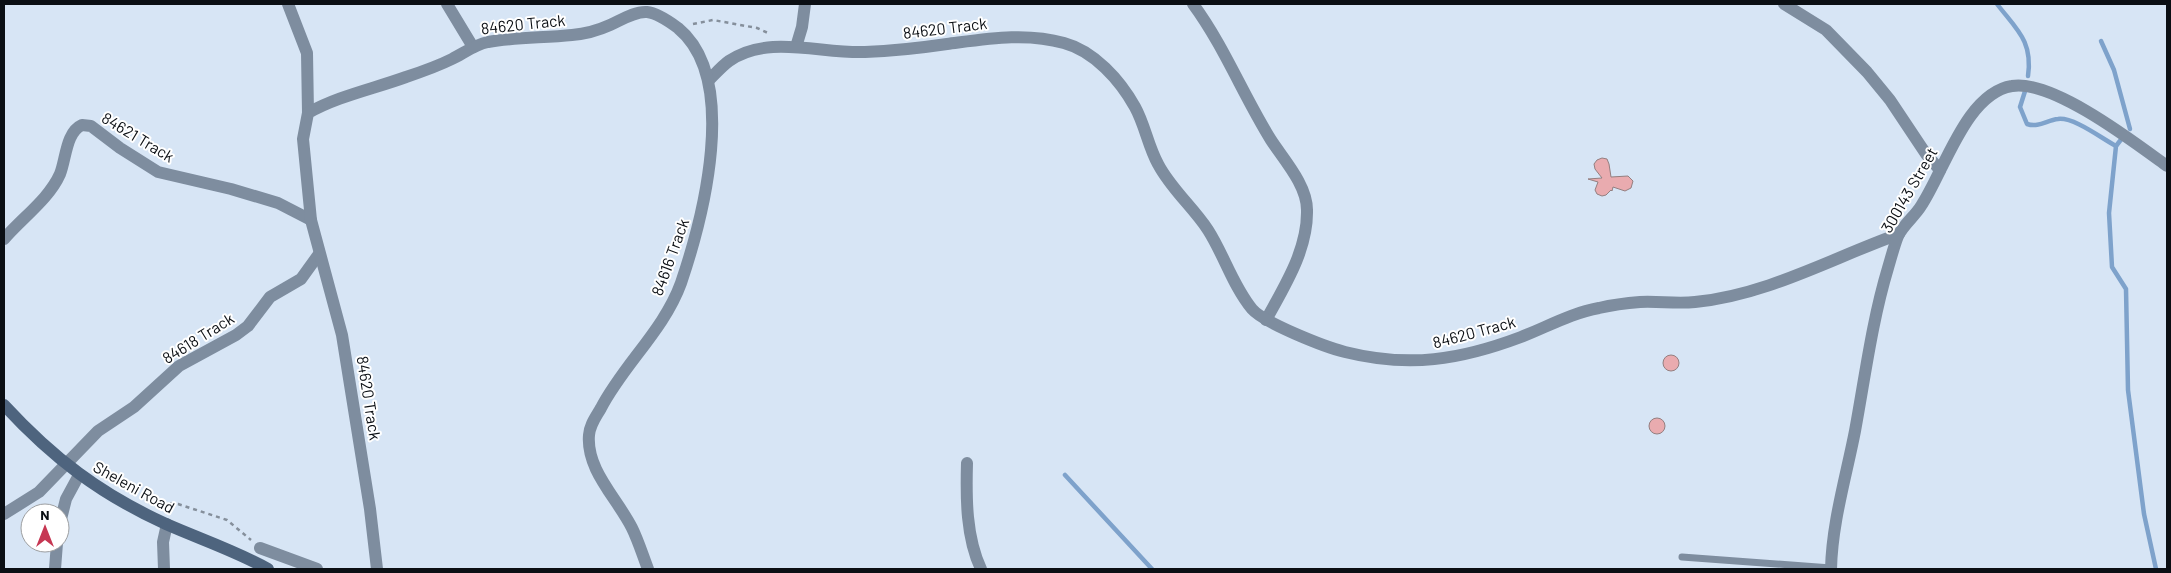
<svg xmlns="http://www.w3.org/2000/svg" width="2171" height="573" viewBox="0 0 2171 573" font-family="Barlow,sans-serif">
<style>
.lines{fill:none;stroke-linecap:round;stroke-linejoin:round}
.stream{stroke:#7ea2cb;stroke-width:4.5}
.building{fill:#e9abaf;stroke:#947f80}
.path{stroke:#858f9b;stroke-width:2.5;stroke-dasharray:4 4;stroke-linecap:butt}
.lane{stroke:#7e8d9f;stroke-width:7}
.street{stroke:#7e8d9f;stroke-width:12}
.secondary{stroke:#4e647e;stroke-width:12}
.labels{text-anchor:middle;stroke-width:4;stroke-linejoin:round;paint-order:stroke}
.street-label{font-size:16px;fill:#0b0f14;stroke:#fff}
</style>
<rect width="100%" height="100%" fill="#d7e5f5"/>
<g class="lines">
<g class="stream">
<path d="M1997,4C2017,30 2033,41 2028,76"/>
<polyline points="2101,41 2114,70 2130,129"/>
<path d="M2026,88L2020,107L2027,124C2039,128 2047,120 2058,119C2074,117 2101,138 2116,146"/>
<polyline points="2123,137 2116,146 2109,213 2112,267 2126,289 2128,390 2144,514 2156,569"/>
<polyline points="1065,475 1152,569"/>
</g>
</g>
<g class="building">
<polygon points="1602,158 1607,159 1609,164 1611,177 1628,176 1633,181 1631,188 1625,191 1613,187 1612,191 1611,190 1606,195 1602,196 1597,194 1595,190 1598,182 1588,179 1602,178 1595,169 1594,164 1597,160"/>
<circle cx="1671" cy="363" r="8"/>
<circle cx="1657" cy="426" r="8"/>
</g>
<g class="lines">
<g class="path">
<polyline points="693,24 713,20 757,28 768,33"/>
<polyline points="154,502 178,504 227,520 251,540"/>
</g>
<polyline class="lane" points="1682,557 1831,568"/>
<g class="street">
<polyline points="288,4 307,53 308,113"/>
<polyline points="447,4 473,47"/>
<path d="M1193,4C1224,46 1243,95 1271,140C1284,160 1307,185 1307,210C1308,250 1284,287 1266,320"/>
<polyline points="1784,4 1826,30 1867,72 1890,100 1926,154 1940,170"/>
<polyline points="796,47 802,27 805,4"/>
<path d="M709,80C715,74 722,66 729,61C768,34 821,54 865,52C893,51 920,48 947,44C986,39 1026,32 1064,43C1094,51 1120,80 1135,107C1145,125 1148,146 1158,164C1171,189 1193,207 1208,230C1224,255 1233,286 1252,309C1264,323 1325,347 1345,352C1409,368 1460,360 1521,337C1547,327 1571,313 1599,308C1612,305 1627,303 1640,302C1658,301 1677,304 1695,302C1767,295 1832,258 1899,234"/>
<path d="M4,239C22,218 49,199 60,174C66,159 66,132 82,125L91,126L120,148L158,172L231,189L278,203L311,220"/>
<path d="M967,463C966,498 966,537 981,569"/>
<polyline points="4,514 39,492 98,431 134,407 179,366 236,335 248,326 270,297 301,279 319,254"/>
<polyline points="60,523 66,499 79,475"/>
<polyline points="260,548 317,569"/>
<polyline points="55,569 57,543"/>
<polyline points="164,569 163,542 167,524"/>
<path d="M377,569L370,509L342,335L311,220L303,139L308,113C338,96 373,89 406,77C421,72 438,66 452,59C464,53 474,45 488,42C515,37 544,38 572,35C584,34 599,30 610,25C621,20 635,11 647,12C657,13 670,22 678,28C740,79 703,218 681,283C664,330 624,364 601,408C596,417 590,424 589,435C586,470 617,498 632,528C638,540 643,556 648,569"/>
<path d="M1831,569C1832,523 1846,477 1855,431C1865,377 1872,321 1888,268C1891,258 1894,246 1898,236C1903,225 1915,216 1921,206C1944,172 1966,93 2012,86C2052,79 2134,142 2167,166"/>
</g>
<path class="secondary" d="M4,405C53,458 100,494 166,524C200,539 236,551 268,569"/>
</g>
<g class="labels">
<g class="street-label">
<text transform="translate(523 24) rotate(-6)" y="6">84620 Track</text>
<text transform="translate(945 28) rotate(-7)" y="6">84620 Track</text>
<text transform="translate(138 137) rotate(31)" y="6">84621 Track</text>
<text transform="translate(1909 190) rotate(-60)" y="6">300143 Street</text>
<text transform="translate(670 257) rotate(-70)" y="6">84616 Track</text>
<text transform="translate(1474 332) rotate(-15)" y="6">84620 Track</text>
<text transform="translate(198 338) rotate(-32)" y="6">84618 Track</text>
<text transform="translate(369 398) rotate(81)" y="6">84620 Track</text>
<text transform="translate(134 487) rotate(29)" y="6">Sheleni Road</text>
</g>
</g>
<rect width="2171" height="573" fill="none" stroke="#0b0f14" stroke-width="10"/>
<g transform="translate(45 528)"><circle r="24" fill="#ffffff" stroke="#9d9fa1"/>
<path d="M0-4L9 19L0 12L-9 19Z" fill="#c63652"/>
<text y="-8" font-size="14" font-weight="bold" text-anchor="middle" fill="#0b0f14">N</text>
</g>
</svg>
